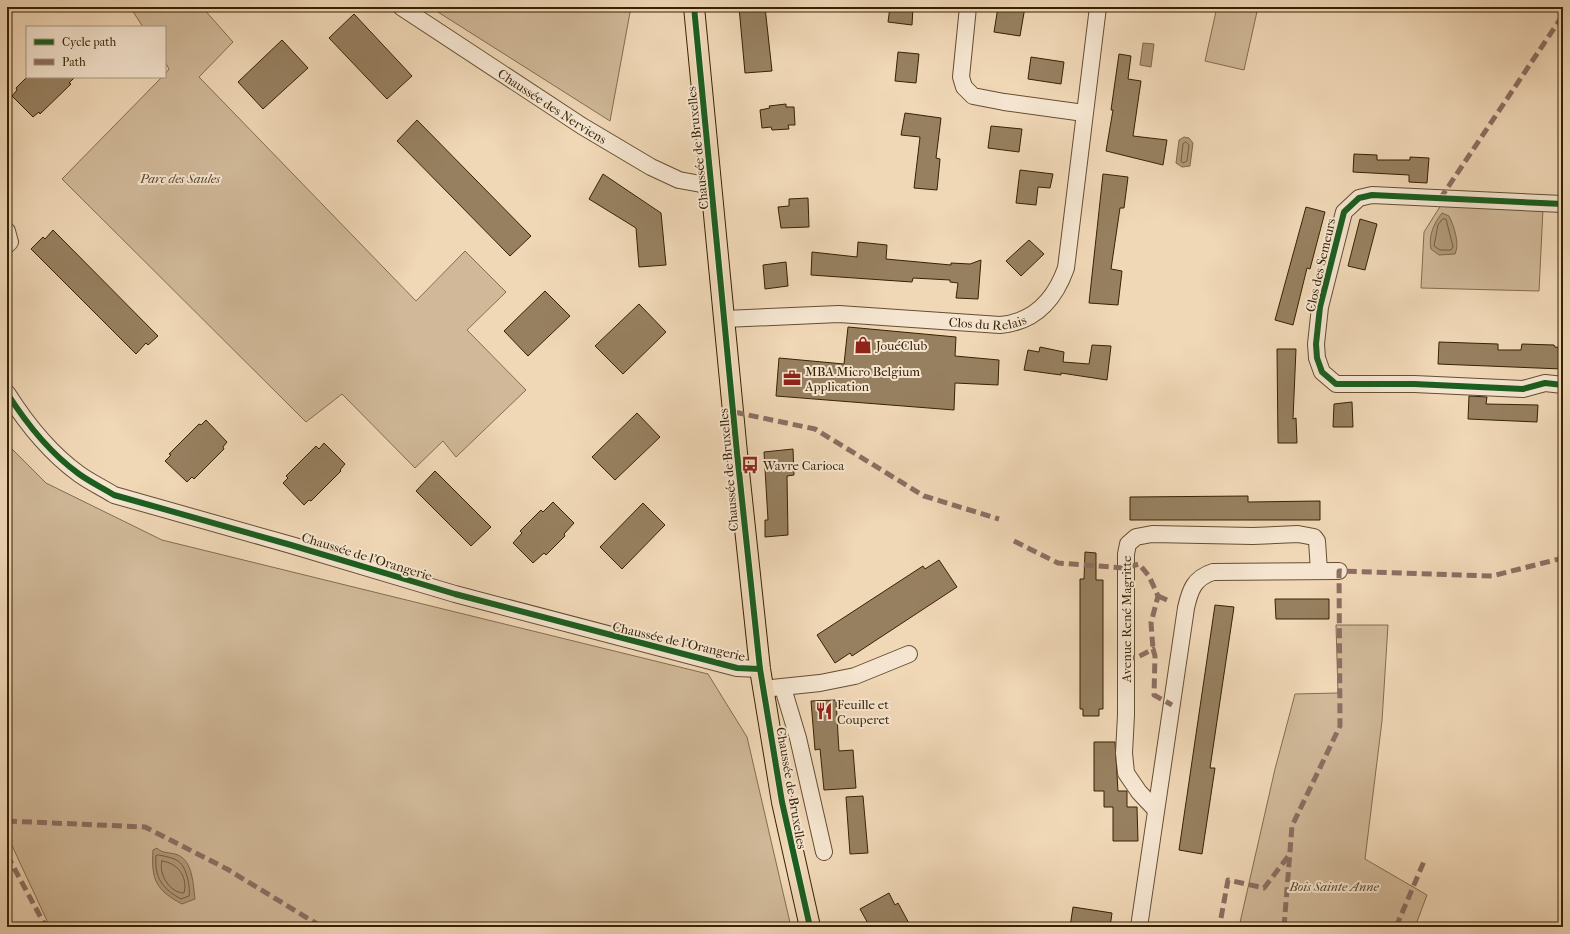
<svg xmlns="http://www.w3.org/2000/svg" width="1570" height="934" viewBox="0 0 1570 934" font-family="'IM FELL French Canon',serif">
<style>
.green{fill:#d0b898;stroke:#836d4e}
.water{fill:#b19979;stroke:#80694a}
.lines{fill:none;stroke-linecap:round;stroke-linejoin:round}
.shore{stroke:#745e3e;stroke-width:1}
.building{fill:#978060;stroke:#362203}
.minor-casing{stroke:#644f30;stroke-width:18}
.major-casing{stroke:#362203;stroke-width:22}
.minor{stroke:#f5e5d0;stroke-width:16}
.major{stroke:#f0d7b6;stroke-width:20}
.quiet{stroke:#8d6e63;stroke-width:5;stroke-dasharray:10 5;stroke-linecap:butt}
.cycleway-casing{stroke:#f5e5d0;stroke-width:8}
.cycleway{stroke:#1b5e20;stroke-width:6}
.labels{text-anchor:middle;stroke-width:4;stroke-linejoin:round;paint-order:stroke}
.street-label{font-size:13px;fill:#362203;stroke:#f5e5d0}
.park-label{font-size:13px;font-style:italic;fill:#5c4828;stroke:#f5e5d0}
.poi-label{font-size:13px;fill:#362203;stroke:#f5e5d0;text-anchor:start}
</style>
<rect width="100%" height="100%" fill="#f0d7b6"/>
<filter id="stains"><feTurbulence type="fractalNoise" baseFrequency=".005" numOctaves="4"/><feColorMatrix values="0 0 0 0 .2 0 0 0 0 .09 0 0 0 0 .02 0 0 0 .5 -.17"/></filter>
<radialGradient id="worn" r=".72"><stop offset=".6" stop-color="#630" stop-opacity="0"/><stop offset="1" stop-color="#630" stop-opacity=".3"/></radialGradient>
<g class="green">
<polygon points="130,7 202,7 233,42 199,77 416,301 465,251 506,292 467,330 526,390 456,457 443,441 415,468 342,394 306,422 62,179 162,77 165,77 165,74 169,69 165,62 165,27 143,27"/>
<polygon points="430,7 631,7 610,121"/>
<polygon points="1217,7 1258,7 1244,70 1205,61"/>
<polygon points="1441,205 1543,209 1539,291 1421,288 1424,232"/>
<polygon points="7,444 46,483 162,540 708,674 747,737 791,927 50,927 7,835"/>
<polygon points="1336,625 1388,625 1382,721 1365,859 1427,895 1415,927 1239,927 1275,769 1295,694 1338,693"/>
</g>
<g class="water">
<polygon points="1143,43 1154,44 1151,67 1140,65"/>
<polygon points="1184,137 1189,138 1193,143 1190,166 1182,167 1176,163 1179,140"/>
<path d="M1442,213L1449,216C1454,226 1460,244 1455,254L1439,255L1431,249C1428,236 1434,223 1442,213Z"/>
<path d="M157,848C162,854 171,852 178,855C193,862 193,884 195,899L182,904C156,890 151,880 153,850Z"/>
</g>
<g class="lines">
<g class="shore">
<polygon points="1186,142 1189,145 1187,161 1183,163 1181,161 1183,144"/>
<polygon points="1443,219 1446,219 1453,247 1451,250 1440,250 1434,246 1438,225"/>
<path d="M159,855C178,859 183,860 188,880C189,886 190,892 189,896L181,899C163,889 154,878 156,856Z"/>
<path d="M162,861C178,863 188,877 184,893C170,893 158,874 162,861Z"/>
</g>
</g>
<g class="building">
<polygon points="739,7 765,7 772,71 745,73"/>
<polygon points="890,7 913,7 912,25 888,22"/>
<polygon points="998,7 1025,7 1020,36 994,32"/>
<polygon points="354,14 412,76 387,99 329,38"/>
<polygon points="282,40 308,68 263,109 238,82"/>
<polygon points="898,52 919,54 916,83 895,81"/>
<polygon points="1119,54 1131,56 1128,79 1141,81 1133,136 1167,140 1163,165 1106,151 1113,110 1111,110"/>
<polygon points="1031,57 1064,62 1061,84 1028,79"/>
<polygon points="27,77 75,77 69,83 71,84 40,114 39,112 33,117 12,96 17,90 16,88"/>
<polygon points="786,104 786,107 794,107 795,125 788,125 789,129 772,130 771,127 762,128 760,110 770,108 769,106"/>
<polygon points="905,113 941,118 936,158 940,159 937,190 914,188 920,137 901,135"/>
<polygon points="417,120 531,236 510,256 397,141"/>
<polygon points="991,126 1022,129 1019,152 988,148"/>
<polygon points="1354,154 1377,155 1377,160 1410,160 1410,157 1429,158 1427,183 1409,182 1409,175 1353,172"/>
<polygon points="1020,170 1053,174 1050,188 1038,187 1036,205 1016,203"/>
<polygon points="603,174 661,213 666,265 639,267 636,228 589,199"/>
<polygon points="1103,174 1128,177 1124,208 1120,208 1111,269 1122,271 1118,305 1089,303"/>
<polygon points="808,198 809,227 781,228 778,207 789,206 789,199"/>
<polygon points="1306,207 1325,212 1310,269 1307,268 1293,325 1275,320"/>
<polygon points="1360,219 1377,224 1365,270 1348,266"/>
<polygon points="53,230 158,336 148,345 146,343 136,354 31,249 43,237 45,239"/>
<polygon points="1029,240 1044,254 1021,276 1006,261"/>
<polygon points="858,242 887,245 886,259 951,265 951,263 970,264 981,260 978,299 956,298 958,283 950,282 950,280 913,278 912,282 811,275 812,252 857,257"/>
<polygon points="786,262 788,286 765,289 763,265"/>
<polygon points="545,291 570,316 528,356 504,331"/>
<polygon points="639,304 666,332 623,374 595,346"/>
<polygon points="848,327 956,337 955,356 999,360 998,385 955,383 954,410 776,396 779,358 844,364"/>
<polygon points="1439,342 1498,344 1498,350 1521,350 1522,344 1554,345 1555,347 1563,348 1562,369 1438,364"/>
<polygon points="1092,345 1111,346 1107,380 1061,373 1061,375 1024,370 1028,350 1039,352 1040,347 1064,352 1063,362 1089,364"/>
<polygon points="1277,349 1296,349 1293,419 1296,418 1297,443 1278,443"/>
<polygon points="1469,396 1487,397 1486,404 1538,405 1537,422 1468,419"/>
<polygon points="1352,402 1353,427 1333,427 1334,404"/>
<polygon points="637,413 660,437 615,480 592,457"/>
<polygon points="206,420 227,442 223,447 224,449 194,479 192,477 187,482 165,461 171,455 169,454 199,424 201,425"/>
<polygon points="324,443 345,464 340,470 341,471 311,501 309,500 304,505 283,483 288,478 286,476 316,446 319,449"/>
<polygon points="793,449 794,475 787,476 788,535 765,537 765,520 768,520 764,452"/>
<polygon points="435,471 491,527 471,546 416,491"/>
<polygon points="1248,496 1248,502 1320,501 1320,520 1130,520 1130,497"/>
<polygon points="553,502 574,523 564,534 565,536 546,555 544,553 533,563 513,543 522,533 520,531 541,510 543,512"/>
<polygon points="643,503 665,525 622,569 600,547"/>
<polygon points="1085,552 1096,553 1096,580 1103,580 1103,709 1099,709 1099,716 1083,716 1083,709 1080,709 1080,579 1084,579"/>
<polygon points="939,560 957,587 852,656 850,653 835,663 817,635 923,566 925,569"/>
<polygon points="1275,599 1329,599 1329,619 1276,619"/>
<polygon points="1215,605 1234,607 1210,768 1215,768 1202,854 1179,850"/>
<polygon points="836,700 839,751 853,750 856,788 824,790 820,749 815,750 811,701"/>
<polygon points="1094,742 1115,742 1118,791 1127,791 1127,807 1137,807 1138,841 1113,841 1113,807 1104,807 1104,791 1094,791"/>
<polygon points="863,796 868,853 850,854 846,797"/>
<polygon points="889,893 895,905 898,903 911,927 870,927 860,909"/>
<polygon points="1073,907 1112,913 1110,927 1070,927"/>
</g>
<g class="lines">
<g class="minor-casing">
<g id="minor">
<path id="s1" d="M401,7L582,126L651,167L679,180L712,186"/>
<polyline points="968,7 961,77 964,87 973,96 1004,102 1084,113"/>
<polyline points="1563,204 1372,195 1359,198 1344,212 1320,307 1316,344 1317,358 1322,372 1336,384 1414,384 1523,389 1545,383 1563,385"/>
<polyline points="7,231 10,242 7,245"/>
<path id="s2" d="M725,319L839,314L1000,325C1035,322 1055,299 1066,268L1098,7"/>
<path d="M7,393C26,423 50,453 79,474C90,482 103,488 114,495L291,545L455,594L737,668L760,669"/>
<polyline points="772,688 820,683 855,676 909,654"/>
<polyline points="783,688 798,738 824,852"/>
<polyline points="1156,810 1139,792 1126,773 1124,753 1126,715 1126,554 1128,544 1136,537 1152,534 1253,536 1298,534 1314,537 1317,541 1319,571"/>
<path d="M1139,927L1186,608C1190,590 1194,578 1213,572L1339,571"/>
</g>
</g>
<g class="major-casing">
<polyline id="major" points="694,7 737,453 760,669 782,802 810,927"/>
</g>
<use href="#minor" class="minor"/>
<use href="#major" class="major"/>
<g class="quiet">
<polyline points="1440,199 1563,15"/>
<polyline points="734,412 815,429 924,496 999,519"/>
<polyline points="1014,541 1058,563 1125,568 1139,564 1149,576 1158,596 1151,623 1153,649"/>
<polyline points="1158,596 1167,600"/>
<polyline points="1125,657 1136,658 1153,649 1155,656 1154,695 1172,705"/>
<polyline points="7,821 145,827 227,869 322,927"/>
<polyline points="7,855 46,927"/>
<polyline points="1221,918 1228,880 1264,888 1290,854"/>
<polyline points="1284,927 1292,826 1340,726 1339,571 1492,576 1563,558"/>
<polyline points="1396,927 1425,859"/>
</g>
<g class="cycleway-casing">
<g id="cycleway">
<polyline points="694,7 737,453 760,669 782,802 810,927"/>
<polyline points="1563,204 1372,195 1359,198 1344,212 1320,307 1316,344 1317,358 1322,372 1336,384 1414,384 1523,389 1545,383 1563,385"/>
<path d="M7,393C26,423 50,453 79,474C90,482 103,488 114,495L291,545L455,594L737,668L760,669"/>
</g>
</g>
<use href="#cycleway" class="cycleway"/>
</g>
<defs>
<g id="shop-bare" transform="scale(1.38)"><path d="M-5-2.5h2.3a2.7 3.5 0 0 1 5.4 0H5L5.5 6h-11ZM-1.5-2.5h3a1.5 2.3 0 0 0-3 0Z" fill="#8f2418" stroke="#f5e5d0" stroke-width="2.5" paint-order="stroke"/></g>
<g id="office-bare" transform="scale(1.38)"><path d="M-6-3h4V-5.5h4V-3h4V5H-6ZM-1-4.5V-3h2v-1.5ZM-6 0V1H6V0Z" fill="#8f2418" stroke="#f5e5d0" stroke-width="2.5" paint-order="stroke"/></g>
<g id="bus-bare" transform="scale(1.38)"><path d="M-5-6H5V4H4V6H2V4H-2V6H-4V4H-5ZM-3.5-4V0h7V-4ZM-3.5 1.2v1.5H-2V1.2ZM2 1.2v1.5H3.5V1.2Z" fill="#8f2418" stroke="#f5e5d0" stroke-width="2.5" paint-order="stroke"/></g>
<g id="restaurant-bare" transform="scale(1.38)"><path d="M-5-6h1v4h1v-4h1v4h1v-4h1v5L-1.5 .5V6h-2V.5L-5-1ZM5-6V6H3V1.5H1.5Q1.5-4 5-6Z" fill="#8f2418" stroke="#f5e5d0" stroke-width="2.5" paint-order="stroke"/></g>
</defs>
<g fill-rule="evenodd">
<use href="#shop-bare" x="863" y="345"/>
<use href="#office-bare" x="792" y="378"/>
<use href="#bus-bare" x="750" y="465"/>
<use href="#restaurant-bare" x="824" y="711"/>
</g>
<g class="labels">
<g class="street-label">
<text dy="5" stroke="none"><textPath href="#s1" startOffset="181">Chaussée des Nerviens</textPath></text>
<text transform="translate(697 148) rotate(-96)" y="5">Chaussée de Bruxelles</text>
<text transform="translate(1320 265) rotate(-77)" y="5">Clos des Semeurs</text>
<text dy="5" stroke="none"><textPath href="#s2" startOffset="263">Clos du Relais</textPath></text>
<text transform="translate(728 470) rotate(-95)" y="5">Chaussée de Bruxelles</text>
<text transform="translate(367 556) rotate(17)" y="5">Chaussée de l'Orangerie</text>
<text transform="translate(1126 619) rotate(-90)" y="5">Avenue René Magritte</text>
<text transform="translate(679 641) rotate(13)" y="5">Chaussée de l'Orangerie</text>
<text transform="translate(792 788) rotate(80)" y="5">Chaussée de Bruxelles</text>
</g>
<g class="park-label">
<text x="180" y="183">Parc des Saules</text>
<text x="1334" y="891">Bois Sainte Anne</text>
</g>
<g class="poi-label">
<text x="876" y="350">JouéClub</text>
<text x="805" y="376">MBA Micro Belgium<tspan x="805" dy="15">Application</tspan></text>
<text x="763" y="470">Wavre Carioca</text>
<text x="837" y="709">Feuille et<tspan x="837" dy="15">Couperet</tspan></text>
</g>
</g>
<rect width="1570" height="934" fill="none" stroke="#f0d7b6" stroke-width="24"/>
<rect x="8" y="8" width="1554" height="918" fill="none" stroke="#362203" stroke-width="2"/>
<rect x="12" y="12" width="1546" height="910" fill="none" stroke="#362203"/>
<rect x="26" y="26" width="140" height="52" fill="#f5e5d0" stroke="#a9977e"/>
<rect x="34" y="39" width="20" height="6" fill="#1b5e20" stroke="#a9977e"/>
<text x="62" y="46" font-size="12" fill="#362203">Cycle path</text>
<rect x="34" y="59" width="20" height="6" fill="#8d6e63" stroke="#a9977e"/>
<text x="62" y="66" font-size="12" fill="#362203">Path</text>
<rect width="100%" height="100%" filter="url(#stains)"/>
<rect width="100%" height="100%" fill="url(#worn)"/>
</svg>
